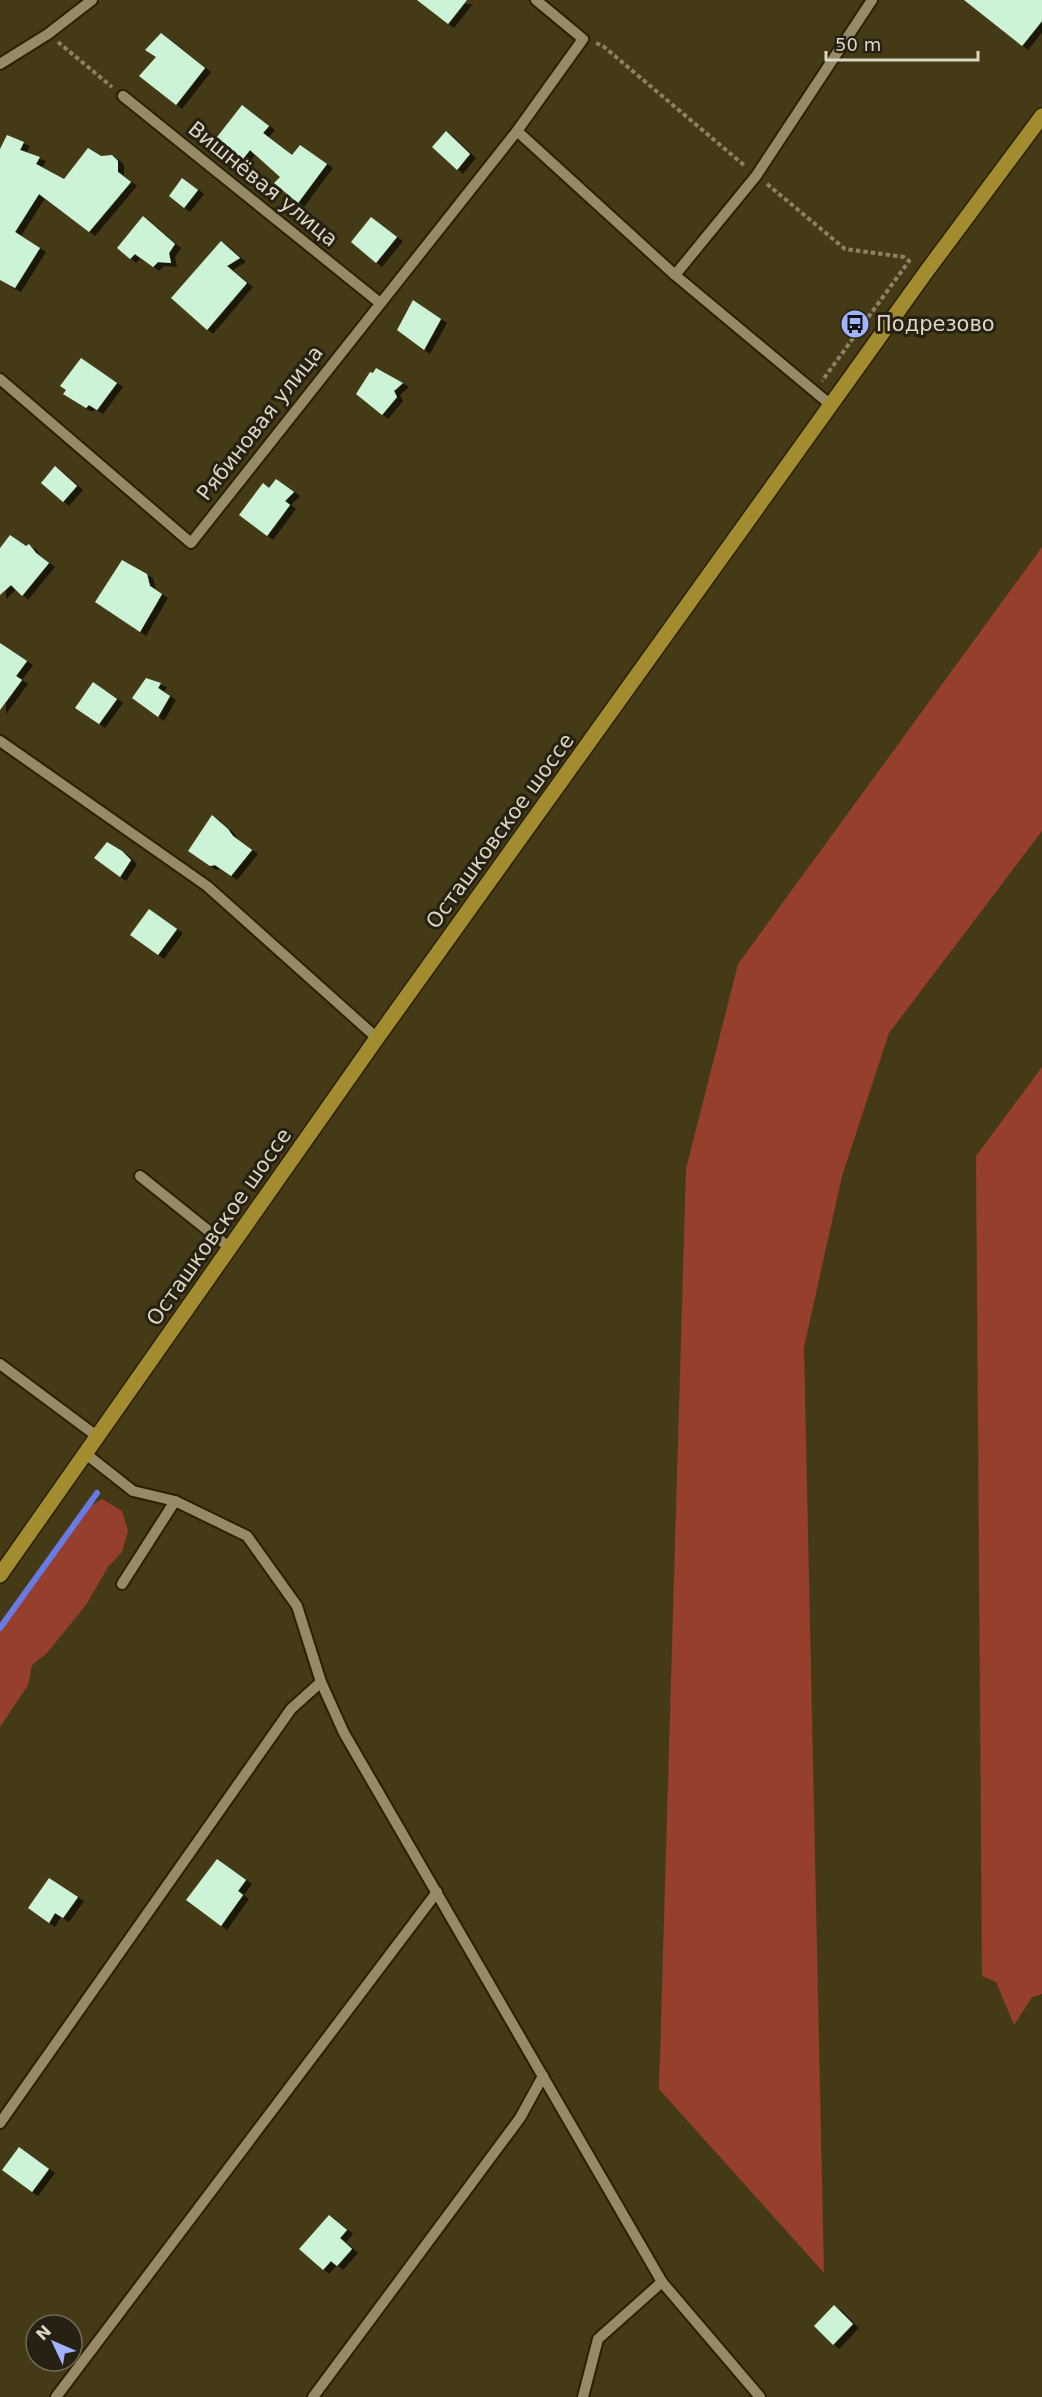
<svg xmlns="http://www.w3.org/2000/svg" width="1042" height="2397" viewBox="0 0 1042 2397" font-family="'DejaVu Sans',sans-serif">
<style>
.green{fill:#963f2c}
.lines{fill:none;stroke-linecap:round;stroke-linejoin:round}
.stream{stroke:#687ae3;stroke-width:6}
.building{fill:#cdf3d7;filter:url(#shadow)}
.minor-casing{stroke:#2a2000;stroke-width:14}
.major-casing{stroke:#2a2000;stroke-width:18}
.path{stroke:#8b8266;stroke-width:4;stroke-dasharray:4.5 3;stroke-linecap:butt}
.minor{stroke:#968b66;stroke-width:10}
.major{stroke:#a38c2f;stroke-width:15}
.labels{text-anchor:middle;stroke-width:6;stroke-linejoin:round;paint-order:stroke}
.street-label{font-size:21px;fill:#dcd6c3;stroke:#262112}
.poi-label{font-size:21px;fill:#dcd6c3;stroke:#262112;text-anchor:start}
</style>
<defs>
<filter id="shadow"><feDropShadow dx="6" dy="4" stdDeviation="0" flood-color="#0009"/></filter>
</defs>
<rect width="100%" height="100%" fill="#443a16"/>
<g class="green">
<polygon points="1042,547 1042,831 889,1033 842,1176 804,1347 824,2273 659,2089 686,1169 738,964"/>
<polygon points="1042,1067 1042,1994 1032,1997 1014,2025 996,1982 982,1976 976,1156"/>
<polygon points="102,1499 122,1511 128,1531 122,1552 108,1567 86,1605 47,1653 32,1665 28,1685 0,1727 0,1623 79,1513"/>
</g>
<g class="lines">
<polyline class="stream" points="0,1628 97,1493"/>
</g>
<g class="building">
<polygon points="417,0 467,0 448,24"/>
<polygon points="964,0 1042,0 1042,21 1022,46"/>
<polygon points="161,33 205,68 176,105 139,76 156,57 145,50"/>
<polygon points="242,105 269,126 263,133 292,155 300,145 327,164 298,203 274,183 280,177 250,150 243,159 217,137"/>
<polygon points="446,131 470,154 457,170 432,147"/>
<polygon points="7,135 24,142 20,150 40,157 36,164 64,179 88,148 101,156 112,155 118,161 118,172 131,182 89,232 39,194 15,232 40,248 15,288 0,280 0,149"/>
<polygon points="182,178 198,190 184,208 169,196"/>
<polygon points="143,216 175,244 169,253 171,263 158,262 153,267 135,254 130,259 117,248"/>
<polygon points="371,217 397,237 376,263 351,242"/>
<polygon points="221,241 240,258 227,266 247,283 207,330 171,298"/>
<polygon points="413,300 441,319 424,350 397,330"/>
<polygon points="81,358 117,383 97,410 89,405 86,408 63,394 66,390 60,386"/>
<polygon points="376,368 403,383 394,391 397,397 382,415 356,394 370,372 373,373"/>
<polygon points="55,466 77,486 63,502 41,483"/>
<polygon points="276,479 294,492 285,501 290,505 267,536 239,515 263,483 269,488"/>
<polygon points="10,535 26,546 29,544 36,553 49,563 22,596 11,585 0,595 0,548"/>
<polygon points="122,560 147,574 150,586 162,594 140,632 95,602"/>
<polygon points="0,643 27,661 16,676 22,680 0,710"/>
<polygon points="146,678 161,683 158,688 170,696 158,717 132,698"/>
<polygon points="93,682 117,699 99,724 75,708"/>
<polygon points="212,815 228,829 233,836 252,850 231,876 215,865 210,866 188,851"/>
<polygon points="107,842 122,851 131,860 120,877 94,858"/>
<polygon points="149,909 177,929 158,955 130,935"/>
<polygon points="217,1859 246,1880 238,1891 243,1895 221,1926 186,1900"/>
<polygon points="49,1878 78,1897 63,1918 55,1913 49,1923 28,1908"/>
<polygon points="19,2147 49,2169 32,2192 2,2170"/>
<polygon points="329,2215 347,2230 340,2238 352,2249 337,2266 331,2261 323,2270 299,2249"/>
<polygon points="834,2305 853,2324 833,2345 814,2326"/>
</g>
<g class="lines">
<g class="minor-casing">
<g id="minor">
<polyline points="0,64 48,34 92,0"/>
<polyline points="123,96 380,303"/>
<polyline points="517,131 675,275 832,406"/>
<polyline points="675,275 756,176 872,0"/>
<polyline points="0,379 191,543 517,131 583,39 536,0"/>
<polyline points="0,741 207,886 377,1038"/>
<polyline points="140,1176 230,1248"/>
<polyline points="0,1364 98,1437"/>
<polyline points="86,1454 133,1491 175,1501 247,1536 297,1606 321,1682 344,1733 662,2282 760,2397"/>
<polyline points="122,1584 175,1501"/>
<polyline points="0,2123 291,1709 321,1682"/>
<polyline points="56,2397 437,1892"/>
<polyline points="313,2397 520,2118 543,2076"/>
<polyline points="583,2397 598,2339 662,2282"/>
</g>
</g>
<g class="major-casing">
<polyline id="major" points="0,1575 377,1038 926,272 1042,116"/>
</g>
<g class="path">
<polyline points="58,42 112,87"/>
<polyline points="596,43 603,46 745,166"/>
<polyline points="767,184 845,249 904,257 909,261 822,381"/>
</g>
<use href="#minor" class="minor"/>
<use href="#major" class="major"/>
</g>
<defs>
<g id="bus-disc" transform="scale(1.5)"><circle r="9.5" fill="#a1b3fd" stroke="#262112"/><path d="M-5-6H5V4H4V6H2V4H-2V6H-4V4H-5ZM-3.5-4V0h7V-4ZM-3.5 1.2v1.5H-2V1.2ZM2 1.2v1.5H3.5V1.2Z" fill="#111"/></g>
</defs>
<g fill-rule="evenodd">
<use href="#bus-disc" x="855" y="324"/>
</g>
<g class="labels">
<g class="street-label">
<text transform="translate(263 184) rotate(39)" y="7">Вишнёвая улица</text>
<text transform="translate(260 423) rotate(-52)" y="7">Рябиновая улица</text>
<text transform="translate(500 831) rotate(-54)" y="7">Осташковское шоссе</text>
<text transform="translate(219 1227) rotate(-55)" y="7">Осташковское шоссе</text>
</g>
<g class="poi-label">
<text x="876" y="331">Подрезово</text>
</g>
</g>
<g transform="translate(54 2343) rotate(314)"><circle r="28" fill="#262112" stroke="#6f6959" stroke-width="1.5"/>
<path d="M0-4.5L10 22L0 15L-10 22Z" fill="#a1b3fd"/>
<text y="-9" font-size="16" font-weight="bold" text-anchor="middle" fill="#dcd6c3">N</text>
</g>
<path d="M826 51v9h152v-9" fill="none" stroke="#dcd6c3" stroke-width="3"/>
<text x="835" y="51" font-size="18" fill="#dcd6c3" stroke="#262112" stroke-width="4.5" paint-order="stroke">50 m</text>
</svg>
